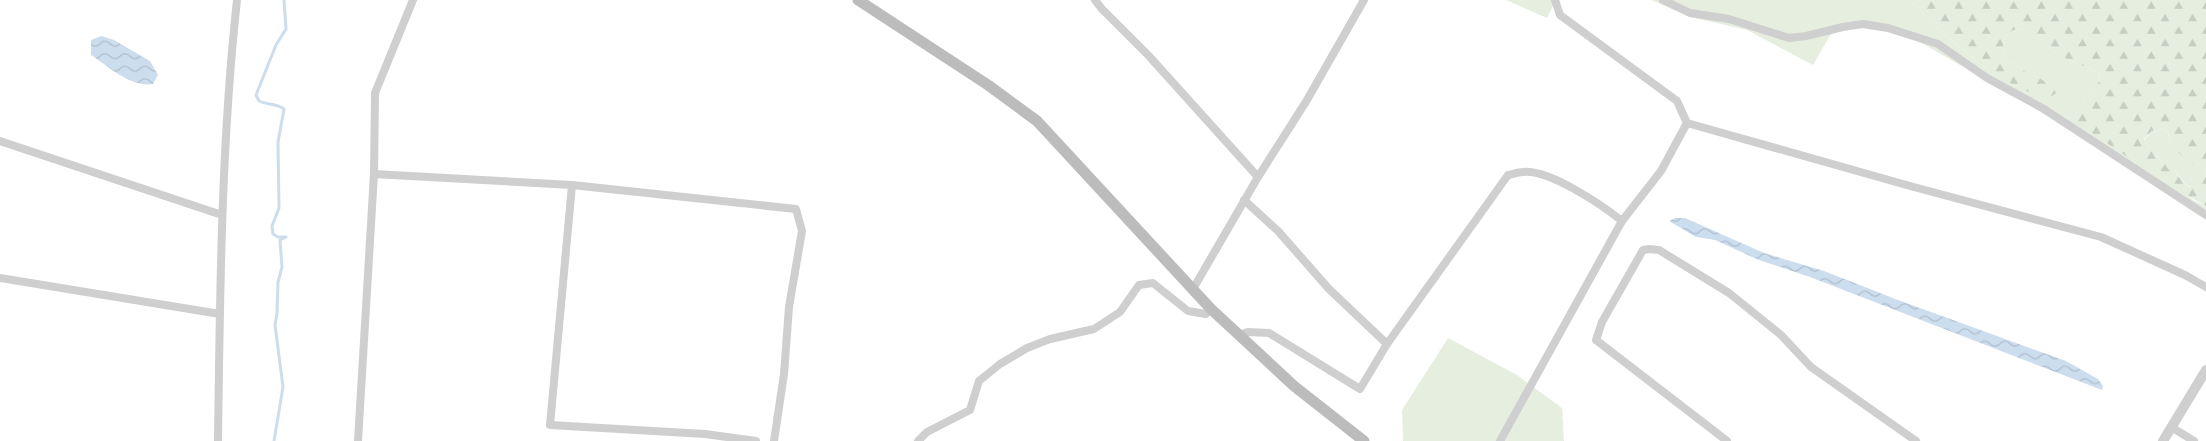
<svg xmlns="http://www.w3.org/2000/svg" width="2206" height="441" viewBox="0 0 2206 441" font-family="Overpass,sans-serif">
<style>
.green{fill:#e6eee0}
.forest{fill:url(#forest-firs);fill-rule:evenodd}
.water{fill:url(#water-waves)}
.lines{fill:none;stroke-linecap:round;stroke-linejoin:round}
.stream{stroke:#cde;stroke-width:3}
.minor{stroke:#cfcfcf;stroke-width:8}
.tertiary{stroke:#cfcfcf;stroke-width:10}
.secondary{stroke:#bcbcbc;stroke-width:11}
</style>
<defs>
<pattern id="forest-firs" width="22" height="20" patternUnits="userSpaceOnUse" patternTransform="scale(1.25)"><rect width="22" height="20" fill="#e6eee0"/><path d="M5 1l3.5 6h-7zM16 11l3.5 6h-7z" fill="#c6cdc1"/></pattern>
<pattern id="water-waves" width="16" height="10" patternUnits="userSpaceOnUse" patternTransform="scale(1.25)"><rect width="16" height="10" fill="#cde"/><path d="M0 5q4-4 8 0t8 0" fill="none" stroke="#b0becd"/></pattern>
</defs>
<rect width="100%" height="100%" fill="#fff"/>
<g class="green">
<polygon points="1506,0 1556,0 1547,18"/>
<path d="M1651,0H1910L1938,29L1984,67L2052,85L2005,60C1998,42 2008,24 2030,30C2041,34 2046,48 2056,53C2070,61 2085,66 2099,73L2100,81L2082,100L2193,200L2206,206V220L2036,109L1913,38L1873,25H1836L1813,65L1747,30L1690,17Z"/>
<path d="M2163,129L2168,132L2170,143L2201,163L2206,174L2202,185C2184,192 2183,178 2173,169C2170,167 2165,165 2162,163C2156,149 2150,151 2144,140L2152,131Z"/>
<polygon points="1448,338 1517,375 1562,408 1564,441 1403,441 1402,410"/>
</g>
<path class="forest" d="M1910,0H2206V206L2164,182L2076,122L2072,114L2082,100L2100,81L2099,73C2085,66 2069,61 2056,53C2046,48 2041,34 2029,30C2008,24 1998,42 2005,60L2052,85L2056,93L2049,98L2020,89L1984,67L1938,29ZM2163,129L2168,132L2170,143L2190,165L2201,163L2206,174L2201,185C2184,192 2182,178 2173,169C2170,166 2165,165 2162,163C2156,149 2149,150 2144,139L2152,131Z"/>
<g class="water">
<path d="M101,36L114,40L150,61L158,75L153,84C131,88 108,66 91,55V40Z"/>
<polygon points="1675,218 1685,218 1764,253 1824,271 1898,300 2066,361 2098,379 2103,386 2102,390 1810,277 1759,260 1715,240 1696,237 1669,221"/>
</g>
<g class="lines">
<path class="stream" d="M274,441L283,387L275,325L277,313L278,282L282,267L280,240L286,237H278L273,234L272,226L279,208L278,142L284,109C277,103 267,105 259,101L256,95L276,45L286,29L284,0"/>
<g class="minor">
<polyline points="1095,0 1102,9 1148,55 1258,177"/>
<polyline points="1555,0 1560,15 1677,101 1687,123 1910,186 2101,237 2185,275 2206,287"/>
<polyline points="1663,0 1690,13 1729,19 1789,38 1806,36 1843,27 1863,24 1888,28 1938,44 1987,78 2044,109 2206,215"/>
<polyline points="0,141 222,215"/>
<polyline points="374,174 572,185 796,209 802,231 789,307 784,374 774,441"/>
<polyline points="572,185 550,425 705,434 756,441"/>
<polyline points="1244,200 1278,231 1329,289 1387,344"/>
<polyline points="0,278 220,314"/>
<polyline points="1193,289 1258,177 1307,100 1364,0"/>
<path d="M1239,335L1248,332L1269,333L1360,389L1387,344L1508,175C1513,174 1518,172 1523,172C1549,169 1602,205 1622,221"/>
<polyline points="2171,427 2194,441"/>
<path d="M218,441C220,294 221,146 237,0"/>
<polyline points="358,441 374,174 375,93 413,0"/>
<polyline points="918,441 927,432 970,410 979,381 1000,364 1027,348 1050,339 1094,329 1120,312 1139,285 1153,283 1188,311 1206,314 1211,309"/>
<polyline points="1500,441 1622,221 1661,171 1687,123"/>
<polyline points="1727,441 1596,340 1602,322 1643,250 1649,249 1659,250 1729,293 1781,335 1811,367 1916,441"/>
</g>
<polyline class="tertiary" points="2163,441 2206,370"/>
<polyline class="secondary" points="858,0 988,85 1037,121 1211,309 1294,386 1364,441"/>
</g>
</svg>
